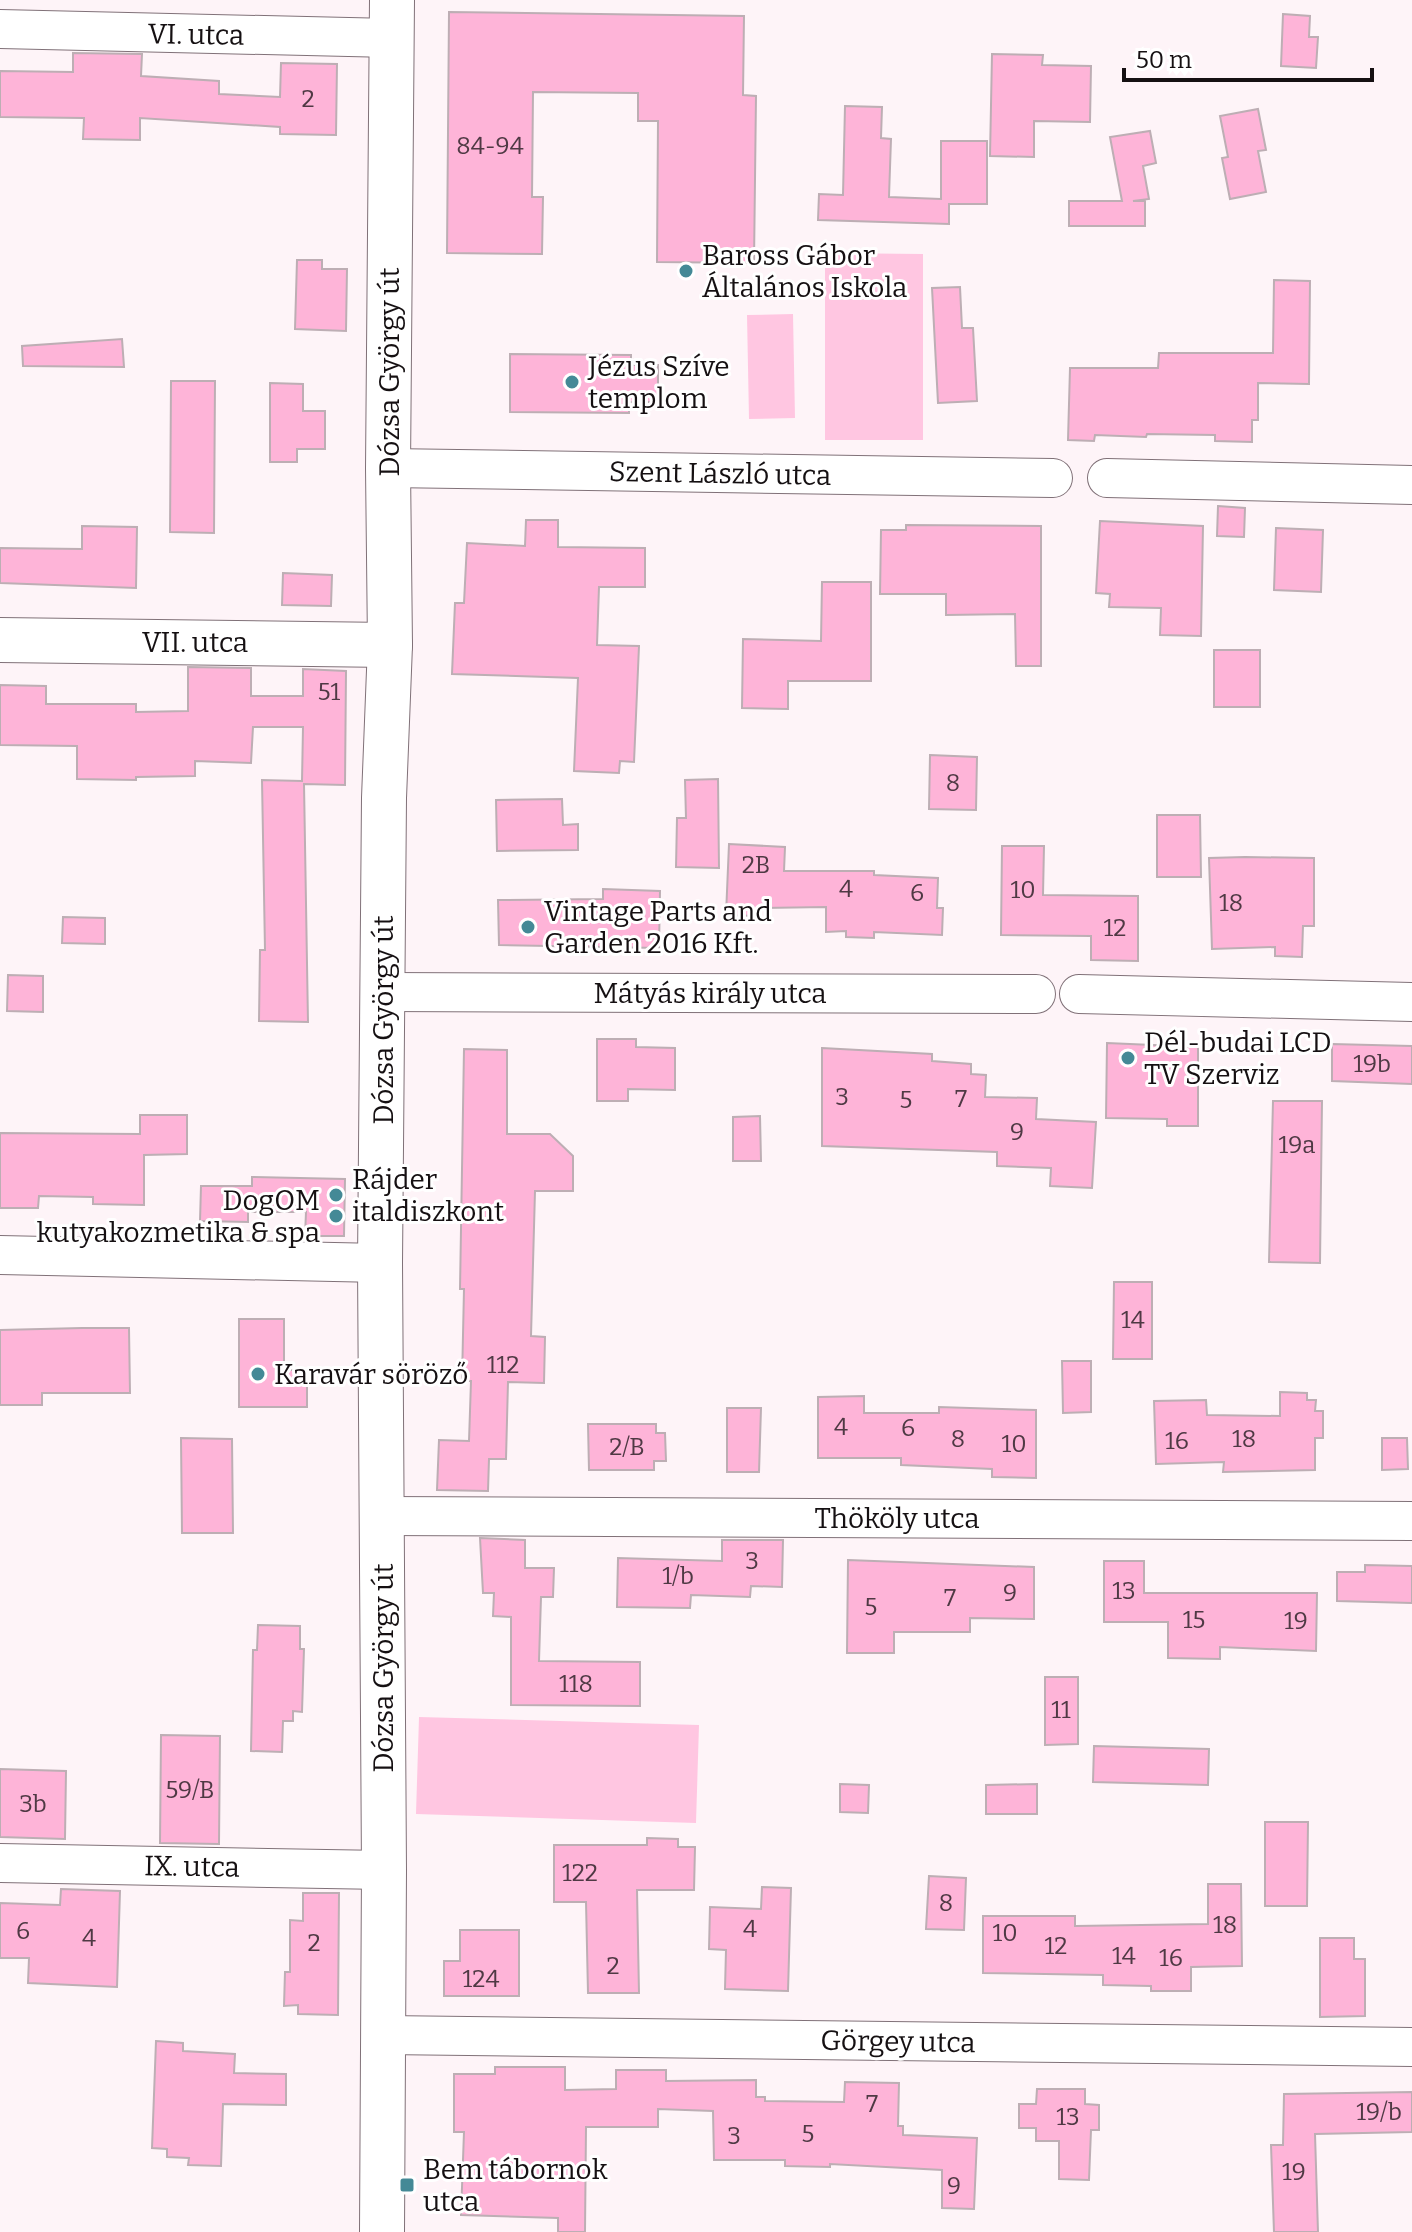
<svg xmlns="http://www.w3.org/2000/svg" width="1412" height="2232" viewBox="0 0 1412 2232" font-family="Bitter,serif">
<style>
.green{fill:#ffc6e1}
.building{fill:#feb4d8;stroke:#bdaeb4;stroke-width:2}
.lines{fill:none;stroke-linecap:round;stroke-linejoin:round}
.minor-casing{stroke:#807178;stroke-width:40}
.tertiary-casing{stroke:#807178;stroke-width:46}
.minor{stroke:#fff;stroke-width:38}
.tertiary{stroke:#fff;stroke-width:44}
.poi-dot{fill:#448996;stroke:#fff;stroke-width:3}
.labels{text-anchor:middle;stroke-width:6;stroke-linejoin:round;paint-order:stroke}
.number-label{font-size:24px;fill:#4f3944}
.street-label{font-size:28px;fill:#151012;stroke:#fff}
.poi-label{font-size:28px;fill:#151012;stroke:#fff;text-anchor:start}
</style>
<rect width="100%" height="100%" fill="#fef4f8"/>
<g class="green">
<polygon points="825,253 923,254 923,440 825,440"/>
<polygon points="793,314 795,418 749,419 747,315"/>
<polygon points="419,1717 699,1725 696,1823 416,1814"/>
</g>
<g class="building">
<polygon points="449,12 744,16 743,95 756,96 754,263 657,262 658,121 638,121 638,93 533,92 532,197 543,197 542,254 447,253"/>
<polygon points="1283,14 1310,16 1309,37 1318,37 1316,68 1281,66"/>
<polygon points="73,53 142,54 141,76 219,81 219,94 280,97 281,63 337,64 336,135 280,134 280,127 140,118 140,140 83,139 84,118 0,117 0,71 73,72"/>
<polygon points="992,54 1043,55 1042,65 1091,66 1090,122 1034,121 1034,157 990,156"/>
<polygon points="845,106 882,107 881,138 891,139 889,197 941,199 941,141 987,141 987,204 949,204 949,224 818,220 819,194 843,195"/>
<polygon points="1258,109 1266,150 1258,151 1266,192 1230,199 1222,158 1228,157 1220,116"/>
<polygon points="1150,131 1156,163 1143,166 1149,199 1133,201 1145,201 1145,226 1069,226 1069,201 1122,201 1110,137"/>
<polygon points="297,260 322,260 322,269 347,269 346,331 295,329"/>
<polygon points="1274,280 1310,281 1309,384 1258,383 1258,420 1252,420 1252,442 1215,441 1215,435 1147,434 1146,437 1095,435 1094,441 1068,440 1070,368 1158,368 1159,353 1273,353"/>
<polygon points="960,287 962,328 973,328 977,401 938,403 932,288"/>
<polygon points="122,339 124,367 23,366 22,346"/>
<polygon points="510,354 631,355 631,365 658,365 658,402 629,402 629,413 510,412"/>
<polygon points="171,381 215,381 214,533 170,532"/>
<polygon points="270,383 303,384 303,411 325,411 325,449 297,449 297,462 270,462"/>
<polygon points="1218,506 1245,508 1244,537 1217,536"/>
<polygon points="526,520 558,520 558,547 645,548 645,587 599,587 597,645 639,646 634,762 620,761 619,773 574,771 578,678 452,674 455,603 464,603 467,543 525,546"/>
<polygon points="1100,521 1203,526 1201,636 1160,635 1161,608 1109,607 1110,594 1096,593"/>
<polygon points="906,525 1041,526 1041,666 1016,666 1015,614 946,615 946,594 880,594 881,530 906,530"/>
<polygon points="82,526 137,527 136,588 0,583 0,548 82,549"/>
<polygon points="1276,528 1323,530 1321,592 1274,590"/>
<polygon points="283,573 332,575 331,606 282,605"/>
<polygon points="822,582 871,582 871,681 788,681 788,709 742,708 743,639 821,641"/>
<rect x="1214" y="650" width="46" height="57"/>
<polygon points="188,667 251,668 251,696 303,696 303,669 346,671 345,785 304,784 308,1022 259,1021 260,950 265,950 262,780 302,781 303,727 253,727 251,763 195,761 195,776 136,777 136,780 77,779 77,746 0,745 0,685 46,686 46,704 136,704 136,712 188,711"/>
<polygon points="930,755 977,757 976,810 929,809"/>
<polygon points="718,779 719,868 676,867 677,818 686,818 685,780"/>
<polygon points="562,799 563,825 578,824 578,850 497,851 496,800"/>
<polygon points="1157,815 1200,815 1201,877 1157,877"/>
<polygon points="729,844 785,847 784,871 874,871 874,875 938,878 937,908 943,908 942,935 874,932 874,938 846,937 846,931 826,932 826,907 757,908 757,916 726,915"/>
<polygon points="1002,846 1044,846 1043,895 1138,896 1138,961 1091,960 1091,936 1001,935"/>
<polygon points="1245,857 1314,858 1314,926 1303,926 1302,957 1275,956 1275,947 1212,949 1209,858"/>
<polygon points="603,889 660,891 659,948 499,945 498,900 603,899"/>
<polygon points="63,917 105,918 105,944 62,943"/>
<polygon points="8,975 43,976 43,1012 7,1011"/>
<polygon points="597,1039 636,1039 636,1047 675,1048 675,1090 628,1089 628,1101 597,1101"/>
<polygon points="1107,1043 1198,1047 1198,1126 1167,1126 1167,1119 1106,1118"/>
<polygon points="1332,1044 1412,1046 1412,1084 1332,1081"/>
<polygon points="822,1048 932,1054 932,1061 971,1064 971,1074 986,1075 985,1097 1037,1098 1036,1119 1096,1122 1092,1188 1050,1186 1051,1168 997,1166 997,1152 822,1146"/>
<polygon points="464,1049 507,1050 507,1134 550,1134 573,1156 573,1191 535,1191 531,1336 545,1337 544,1383 508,1382 506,1459 489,1459 488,1491 437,1490 439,1440 469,1441 471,1381 462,1381 464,1289 460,1289"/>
<polygon points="1273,1101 1322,1101 1320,1263 1269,1262"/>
<polygon points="140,1115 187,1115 187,1154 144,1155 144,1205 93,1204 93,1197 39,1196 38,1208 0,1208 0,1133 140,1134"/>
<polygon points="760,1116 761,1161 733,1161 733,1117"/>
<polygon points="252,1177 345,1179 344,1236 305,1236 306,1212 248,1212 248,1222 200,1221 201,1186 252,1186"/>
<polygon points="1114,1282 1152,1282 1152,1359 1113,1359"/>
<polygon points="239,1319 284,1319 284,1370 307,1370 307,1407 239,1407"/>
<polygon points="82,1328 129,1328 130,1393 42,1393 42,1405 0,1405 0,1330"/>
<polygon points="1062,1361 1091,1361 1091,1412 1063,1413"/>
<polygon points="1280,1392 1307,1393 1307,1400 1316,1400 1315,1411 1323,1411 1323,1438 1315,1438 1315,1470 1223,1472 1224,1462 1156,1464 1154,1401 1206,1400 1207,1415 1280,1416"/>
<polygon points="864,1396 864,1413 939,1413 939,1407 1036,1410 1036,1478 992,1477 992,1469 901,1465 901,1458 818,1458 818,1397"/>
<polygon points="727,1408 761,1408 759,1472 727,1472"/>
<polygon points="588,1424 656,1424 656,1433 665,1433 666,1461 654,1461 654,1470 589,1470"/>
<polygon points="181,1438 232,1439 233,1533 182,1533"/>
<polygon points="1382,1438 1407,1438 1408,1469 1382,1470"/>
<polygon points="480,1538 525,1540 525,1568 554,1568 553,1597 541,1597 539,1661 640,1662 640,1706 511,1705 511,1617 493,1616 494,1593 483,1593"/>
<polygon points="722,1540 783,1540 782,1587 751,1586 750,1597 691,1595 690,1608 617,1607 618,1558 722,1561"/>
<polygon points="848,1560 1034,1567 1034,1619 970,1618 970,1632 894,1632 894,1653 847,1653"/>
<polygon points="1104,1561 1144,1561 1144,1593 1317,1593 1316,1651 1220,1647 1220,1659 1168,1658 1168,1622 1104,1622"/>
<polygon points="1365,1565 1412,1566 1412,1603 1337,1601 1337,1572 1365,1572"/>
<polygon points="258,1625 300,1626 300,1649 304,1649 302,1712 293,1711 293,1721 283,1721 282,1752 251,1751 253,1650 257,1650"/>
<polygon points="1045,1677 1078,1677 1078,1744 1045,1745"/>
<polygon points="161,1735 220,1736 219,1844 160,1843"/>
<polygon points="1094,1746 1209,1749 1208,1785 1093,1782"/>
<polygon points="0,1769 66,1771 65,1839 0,1837"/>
<polygon points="840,1784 869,1785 868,1813 840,1812"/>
<polygon points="1037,1784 1037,1814 986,1814 986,1785"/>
<polygon points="1265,1822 1308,1822 1307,1906 1265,1906"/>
<polygon points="647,1838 678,1839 678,1847 695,1847 694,1890 637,1890 639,1993 588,1993 586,1902 554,1902 554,1845 647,1845"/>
<polygon points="929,1876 966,1878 964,1930 926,1929"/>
<polygon points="1208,1884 1241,1884 1242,1966 1191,1967 1191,1991 1151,1991 1151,1986 1103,1985 1103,1975 983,1973 983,1916 1075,1916 1075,1926 1208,1924"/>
<polygon points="762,1887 791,1888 788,1991 725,1989 726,1950 709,1949 710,1907 761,1909"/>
<polygon points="61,1889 120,1891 117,1987 28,1983 29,1958 0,1958 0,1903 60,1905"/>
<polygon points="303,1893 339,1893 338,2015 298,2014 298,2005 284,2006 285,1972 290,1972 290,1920 303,1921"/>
<polygon points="460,1930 519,1930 519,1996 444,1996 444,1961 460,1961"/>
<polygon points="1320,1938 1354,1938 1354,1959 1365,1959 1365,2016 1320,2017"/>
<polygon points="156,2041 183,2043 183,2051 235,2054 234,2073 286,2074 286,2105 223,2104 221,2166 188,2165 189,2158 167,2157 167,2149 152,2148"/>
<polygon points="495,2067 565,2067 565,2090 616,2089 616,2070 666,2070 666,2081 756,2080 756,2097 765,2097 765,2101 844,2102 845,2082 899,2083 898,2126 903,2126 903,2135 977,2138 974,2209 942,2208 942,2170 830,2164 830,2167 785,2166 785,2160 714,2160 713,2111 658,2109 658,2127 586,2127 585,2232 558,2232 558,2218 461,2215 464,2132 454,2132 454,2074 495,2074"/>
<polygon points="1037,2089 1085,2089 1085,2104 1099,2105 1099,2130 1091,2130 1089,2180 1059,2179 1059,2141 1036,2141 1036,2128 1019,2128 1019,2104 1036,2104"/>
<polygon points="1412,2092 1412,2132 1315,2134 1318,2232 1274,2232 1271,2145 1283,2145 1284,2094"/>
</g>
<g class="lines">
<g class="minor-casing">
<g id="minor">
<polyline points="0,29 391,38"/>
<polyline points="388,468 1053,478"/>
<polyline points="1107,478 1412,485"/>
<polyline points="385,992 1036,994"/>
<polyline points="1079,994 1412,1002"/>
<polyline points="0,1255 380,1263"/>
<polyline points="383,1516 1412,1521"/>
<polyline points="0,1863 384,1870"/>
<polyline points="384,2035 1412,2047"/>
</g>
</g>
<g class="tertiary-casing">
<g id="tertiary">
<polyline points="0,640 390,645"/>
<polyline points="382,2232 384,1870 380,1263 384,798 390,645 388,468 392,0"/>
</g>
</g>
<use href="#minor" class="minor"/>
<use href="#tertiary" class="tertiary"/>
</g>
<g class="poi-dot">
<circle cx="686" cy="271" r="8"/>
<circle cx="572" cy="382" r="8"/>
<circle cx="528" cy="927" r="8"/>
<circle cx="1128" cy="1058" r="8"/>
<circle cx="336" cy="1195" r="8"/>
<circle cx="336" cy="1216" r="8"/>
<circle cx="258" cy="1374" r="8"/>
<rect x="399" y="2177" width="16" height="16" rx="4"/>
</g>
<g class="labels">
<g class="number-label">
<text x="308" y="107">2</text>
<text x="490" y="154">84-94</text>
<text x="329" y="700">51</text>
<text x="953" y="791">8</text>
<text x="756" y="873">2B</text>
<text x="846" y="897">4</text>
<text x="1023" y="898">10</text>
<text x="917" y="901">6</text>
<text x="1231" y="911">18</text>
<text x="1115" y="936">12</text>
<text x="1372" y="1072">19b</text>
<text x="842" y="1105">3</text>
<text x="961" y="1107">7</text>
<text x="906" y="1108">5</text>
<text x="1017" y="1140">9</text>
<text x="1297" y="1153">19a</text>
<text x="1133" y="1328">14</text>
<text x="503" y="1373">112</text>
<text x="841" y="1435">4</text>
<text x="908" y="1436">6</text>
<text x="958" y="1447">8</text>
<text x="1244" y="1447">18</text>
<text x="1177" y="1449">16</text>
<text x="1014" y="1452">10</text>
<text x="627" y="1455">2/B</text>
<text x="752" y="1569">3</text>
<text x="678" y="1584">1/b</text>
<text x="1124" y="1599">13</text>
<text x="1010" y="1601">9</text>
<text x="950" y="1606">7</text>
<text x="871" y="1615">5</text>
<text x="1194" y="1628">15</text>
<text x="1296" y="1629">19</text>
<text x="576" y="1692">118</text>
<text x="1061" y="1718">11</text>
<text x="190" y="1798">59/B</text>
<text x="33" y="1812">3b</text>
<text x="580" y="1881">122</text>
<text x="946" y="1911">8</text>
<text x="1225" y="1933">18</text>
<text x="750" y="1937">4</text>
<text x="23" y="1939">6</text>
<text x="1005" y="1941">10</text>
<text x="89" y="1946">4</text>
<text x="314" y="1951">2</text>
<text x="1056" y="1954">12</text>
<text x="1124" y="1964">14</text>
<text x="1171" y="1966">16</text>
<text x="613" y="1974">2</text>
<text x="481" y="1987">124</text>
<text x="872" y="2112">7</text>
<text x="1379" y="2120">19/b</text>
<text x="1068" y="2125">13</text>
<text x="808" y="2142">5</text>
<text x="734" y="2144">3</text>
<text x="1294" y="2180">19</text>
<text x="954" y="2194">9</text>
</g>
<g class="street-label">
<text transform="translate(196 34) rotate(1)" y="10">VI. utca</text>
<text transform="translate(389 372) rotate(-90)" y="10">Dózsa György út</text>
<text transform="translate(720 473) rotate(1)" y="10">Szent László utca</text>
<text x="195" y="652">VII. utca</text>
<text x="710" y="1003">Mátyás király utca</text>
<text transform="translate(383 1020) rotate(-90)" y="10">Dózsa György út</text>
<text x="897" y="1528">Thököly utca</text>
<text transform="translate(383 1668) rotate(-90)" y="10">Dózsa György út</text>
<text transform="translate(192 1866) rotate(1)" y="10">IX. utca</text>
<text transform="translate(898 2041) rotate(1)" y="10">Görgey utca</text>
</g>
<g class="poi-label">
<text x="702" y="265">Baross Gábor<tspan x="702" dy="32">Általános Iskola</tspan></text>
<text x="588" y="376">Jézus Szíve<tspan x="588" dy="32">templom</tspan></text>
<text x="544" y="921">Vintage Parts and<tspan x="544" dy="32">Garden 2016 Kft.</tspan></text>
<text x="1144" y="1052">Dél-budai LCD<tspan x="1144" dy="32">TV Szerviz</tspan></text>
<text x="352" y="1189">Rájder<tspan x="352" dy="32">italdiszkont</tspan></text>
<text x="320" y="1210" text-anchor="end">DogOM<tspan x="320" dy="32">kutyakozmetika &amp; spa</tspan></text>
<text x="274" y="1384">Karavár söröző</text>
<text x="423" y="2179">Bem tábornok<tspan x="423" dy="32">utca</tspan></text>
</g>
</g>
<path d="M1124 68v12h248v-12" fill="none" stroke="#151012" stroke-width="4"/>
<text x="1136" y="68" font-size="24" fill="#151012" stroke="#ffffff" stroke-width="6" paint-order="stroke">50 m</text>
</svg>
